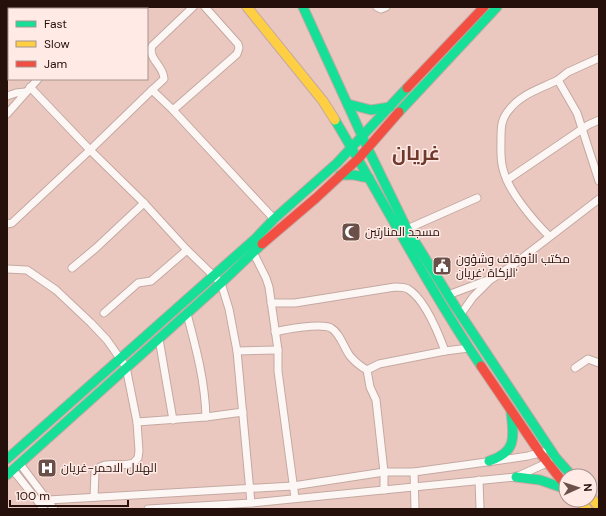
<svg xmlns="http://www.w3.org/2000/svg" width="606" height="516" viewBox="0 0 606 516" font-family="'DM Sans',Cairo,sans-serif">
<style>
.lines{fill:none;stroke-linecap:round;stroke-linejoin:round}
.street-casing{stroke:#c4a9a2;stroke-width:9}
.fast-casing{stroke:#c4a9a2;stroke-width:11}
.slow-casing{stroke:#c4a9a2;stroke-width:11}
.jam-casing{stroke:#c4a9a2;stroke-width:11}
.street{stroke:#fcf7f5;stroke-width:7}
.fast{stroke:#16e098;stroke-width:9}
.slow{stroke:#ffcf43;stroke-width:9}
.jam{stroke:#f24e42;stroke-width:9}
.labels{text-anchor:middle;stroke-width:3;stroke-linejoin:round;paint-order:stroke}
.poi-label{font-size:12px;fill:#26100b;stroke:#ffeae5;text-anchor:start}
.town-label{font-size:20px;font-weight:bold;fill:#6f392d;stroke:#ffeae5}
</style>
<rect width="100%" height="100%" fill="#ebc8bf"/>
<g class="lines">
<g class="street-casing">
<g id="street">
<polyline points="377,7 381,9 386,7"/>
<polyline points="558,80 568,72 599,58"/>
<polyline points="30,87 90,150 144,203 187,250 221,283 229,309 237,351 251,503"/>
<path d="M152,90L164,79C164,66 147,58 152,46L193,7"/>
<polyline points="7,96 16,93 25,92"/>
<polyline points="173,110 237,54 239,48 238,44 205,7"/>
<polyline points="7,114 38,79"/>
<polyline points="507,180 588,125 599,120"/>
<polyline points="7,224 12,223 90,150 152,90 173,110 274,219"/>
<polyline points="407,229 477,198"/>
<path d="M549,236C533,220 508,191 503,169C500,159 501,148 501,139C501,128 501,119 509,110C521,94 540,89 558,80L577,113L599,181"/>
<polyline points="253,252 266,278 269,287 278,350 278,371 295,498"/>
<polyline points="72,268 96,248 144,203"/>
<path d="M7,269L27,270L56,290L91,323L107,340L126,367L137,422L139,451L138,458C136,460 135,462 133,463C122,468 103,459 95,472L94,497"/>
<polyline points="448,295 488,280"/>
<path d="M271,303H295L395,287C399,287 404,287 408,289C425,299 438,332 445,351L379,364L367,370L370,387L376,400L384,472V490"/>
<polyline points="104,313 138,283 151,281 187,250"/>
<path d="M187,314C196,348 205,381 206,417"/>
<polyline points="461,314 473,297 490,280 513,265 599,199"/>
<path d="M275,332C286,329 321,323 331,328C340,333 344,348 350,356C355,362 360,366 367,370"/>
<polyline points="159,339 173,420"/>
<polyline points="237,351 278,350"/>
<polyline points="445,351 469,348"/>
<polyline points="575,368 588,359 599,363"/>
<polyline points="137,422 206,417 243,412"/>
<polyline points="20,464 54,509"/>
<polyline points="13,470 44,509"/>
<polyline points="414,472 415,509"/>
<polyline points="479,480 480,509"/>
<polyline points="41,506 48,500 293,486 384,472 414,472 508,459 528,456 543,452"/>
<polyline points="148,509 251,503 516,477 549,462"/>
</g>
</g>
<g class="fast-casing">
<g id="fast">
<polyline points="303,7 368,149 407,229 455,306 556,458 572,476"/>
<polyline points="348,104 371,110 390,107"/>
<polyline points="399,112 497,7"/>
<path d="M335,120C384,202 428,287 481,366"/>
<polyline points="340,175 354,175 369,178"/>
<polyline points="7,459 256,238 274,219 337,163 407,88"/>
<path d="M489,461C517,452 514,437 511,412"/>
<polyline points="7,475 221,283 262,244"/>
<polyline points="516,477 540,480 566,489"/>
</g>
</g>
<g class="slow-casing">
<g id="slow">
<polyline points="247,7 323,101 335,120"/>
<polyline points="590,496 599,507"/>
<polyline points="578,500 587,509"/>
</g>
</g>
<g class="jam-casing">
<g id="jam">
<polyline points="407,88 484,7"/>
<polyline points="262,244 316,198 358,159 399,112"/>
<polyline points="481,366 540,453 566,486"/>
</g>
</g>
<use href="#street" class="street"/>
<use href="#fast" class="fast"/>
<use href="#slow" class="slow"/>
<use href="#jam" class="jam"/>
</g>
<defs>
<g id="mosque-square" transform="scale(1)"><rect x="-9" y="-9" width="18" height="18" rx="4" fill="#6b504a" stroke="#ffeae5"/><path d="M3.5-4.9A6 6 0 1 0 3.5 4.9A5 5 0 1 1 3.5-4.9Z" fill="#fff"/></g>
<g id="civic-square" transform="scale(1)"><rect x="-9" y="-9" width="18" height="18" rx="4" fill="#6b504a" stroke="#ffeae5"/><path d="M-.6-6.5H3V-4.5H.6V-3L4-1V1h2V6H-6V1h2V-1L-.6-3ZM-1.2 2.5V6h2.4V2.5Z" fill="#fff"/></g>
<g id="hospital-square" transform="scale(1)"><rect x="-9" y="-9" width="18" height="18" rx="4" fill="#6b504a" stroke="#ffeae5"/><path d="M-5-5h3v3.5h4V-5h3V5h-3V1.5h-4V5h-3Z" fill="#fff"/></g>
</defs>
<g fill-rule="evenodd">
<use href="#mosque-square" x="351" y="232"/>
<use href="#civic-square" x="442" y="266"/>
<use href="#hospital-square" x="47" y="468"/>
</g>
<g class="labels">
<g class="poi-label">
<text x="365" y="236">مسجد المنارتين</text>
<text x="456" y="263">مكتب الأوقاف وشؤون<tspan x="456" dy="14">الزكاة 'غريان'</tspan></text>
<text x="61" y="472">الهلال الاحمر-غريان</text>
</g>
<g class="town-label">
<text x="416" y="160">غريان</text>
</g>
</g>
<rect width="606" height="516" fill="none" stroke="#26100b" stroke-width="16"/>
<rect x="8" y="8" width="140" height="72" fill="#ffeae5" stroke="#a8938e"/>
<rect x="16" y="21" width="20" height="6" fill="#16e098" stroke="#a8938e"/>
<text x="44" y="28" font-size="12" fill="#26100b">Fast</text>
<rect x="16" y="41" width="20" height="6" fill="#ffcf43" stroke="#a8938e"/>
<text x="44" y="48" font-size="12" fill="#26100b">Slow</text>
<rect x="16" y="61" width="20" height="6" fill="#f24e42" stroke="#a8938e"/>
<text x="44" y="68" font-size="12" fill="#26100b">Jam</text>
<g transform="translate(578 488) rotate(87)"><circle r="19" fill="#ffeae5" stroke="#a8938e"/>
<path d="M0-3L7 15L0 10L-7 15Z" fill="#6b504a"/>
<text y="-6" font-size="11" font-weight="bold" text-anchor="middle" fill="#26100b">N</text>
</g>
<path d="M10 500v6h118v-6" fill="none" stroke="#26100b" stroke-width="2"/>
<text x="16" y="500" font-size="12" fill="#26100b" stroke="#ffeae5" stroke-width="3" paint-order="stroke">100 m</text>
</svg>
